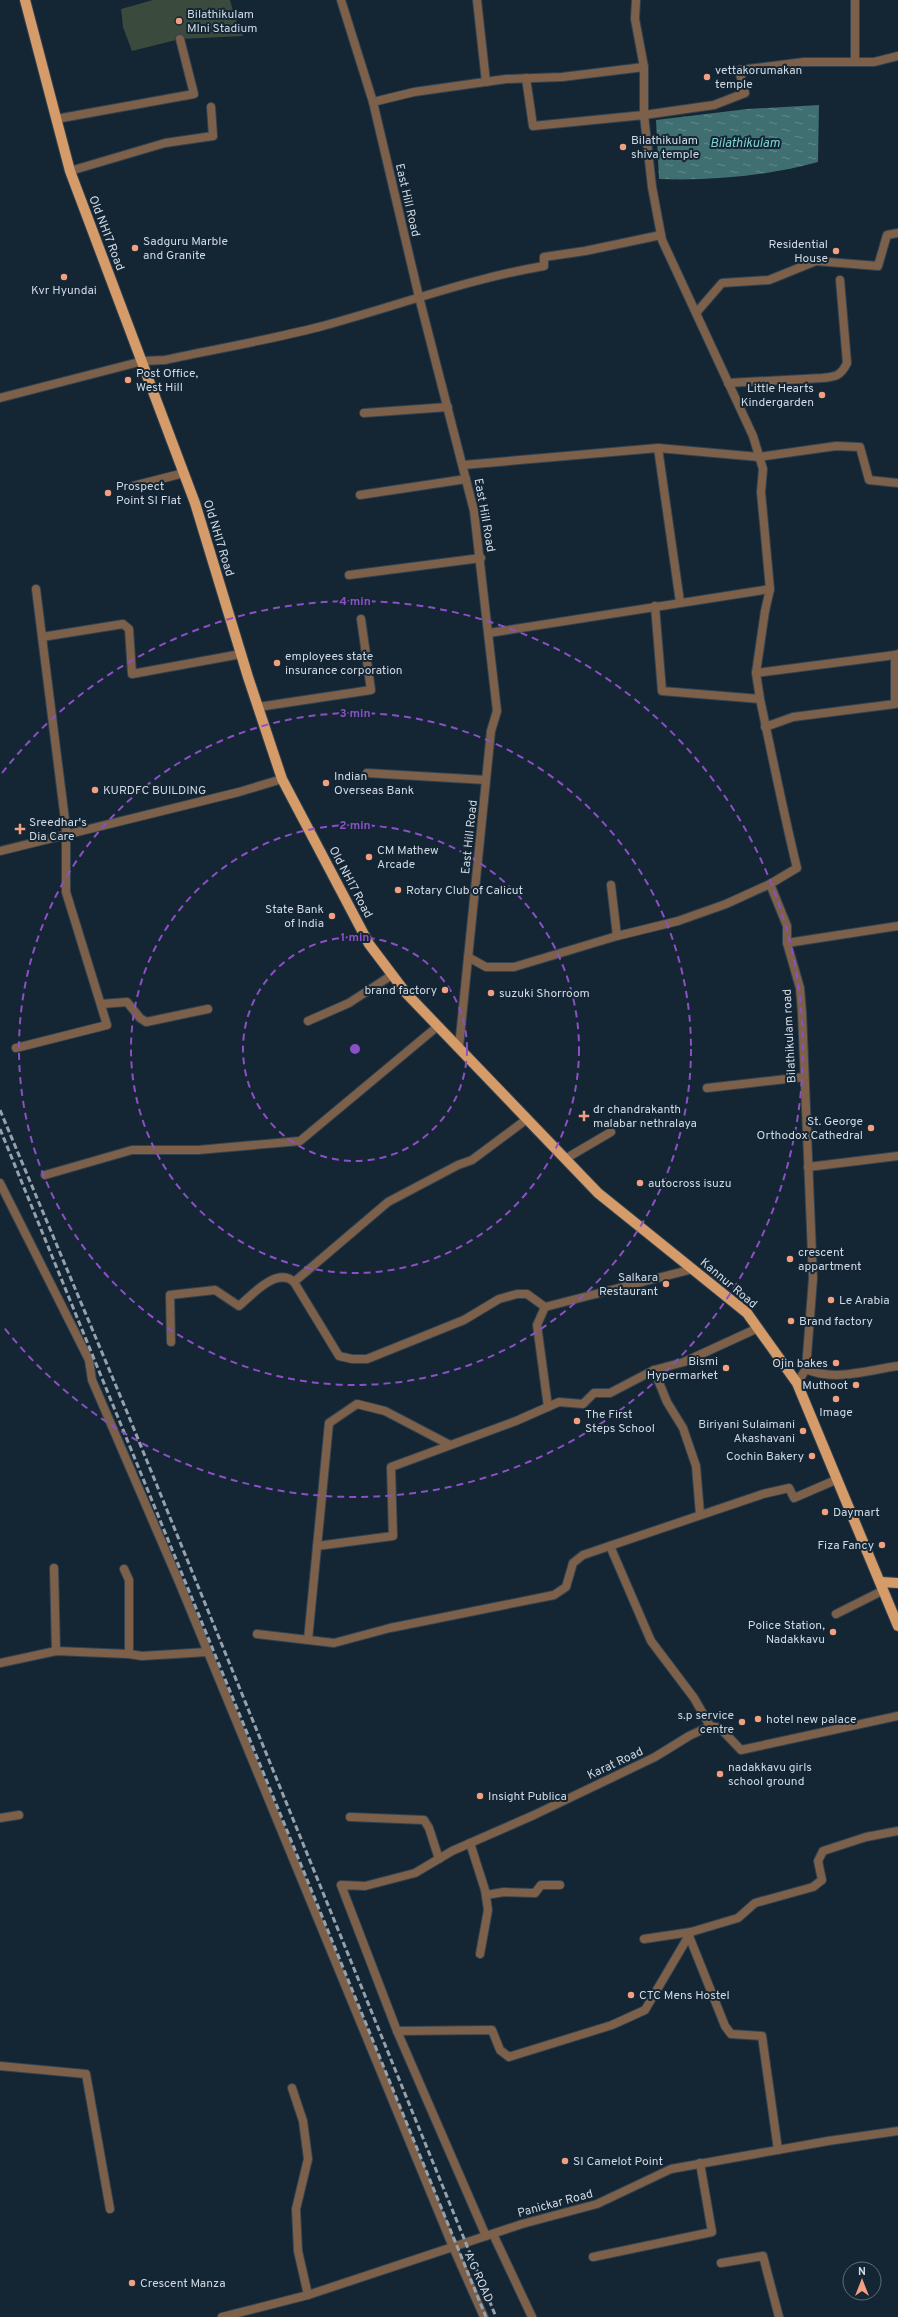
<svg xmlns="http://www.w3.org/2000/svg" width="898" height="2317" viewBox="0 0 898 2317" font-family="Overpass,sans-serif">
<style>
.green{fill:#3a4b3e}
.water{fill:url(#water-ripples)}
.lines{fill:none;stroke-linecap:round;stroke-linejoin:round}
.minor-casing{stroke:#324250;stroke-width:10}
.tertiary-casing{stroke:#324250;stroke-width:10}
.primary-casing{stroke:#324250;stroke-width:12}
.minor{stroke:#7c6049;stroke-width:8}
.tertiary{stroke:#7c6049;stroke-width:8}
.primary{stroke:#d59c6a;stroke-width:10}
.rail{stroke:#95a2ae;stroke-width:3;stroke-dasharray:6 3;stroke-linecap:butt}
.ring{fill:none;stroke:#8c4fc6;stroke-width:2;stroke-dasharray:7 5}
.poi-dot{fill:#f2a080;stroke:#142534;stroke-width:1.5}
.labels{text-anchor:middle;stroke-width:4;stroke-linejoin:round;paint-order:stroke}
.poi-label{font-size:12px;fill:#ced9e3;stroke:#142534;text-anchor:start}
.street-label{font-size:12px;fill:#ced9e3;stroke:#142534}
.water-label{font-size:13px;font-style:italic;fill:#7ed2d4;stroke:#142534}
.centre{fill:#8c4fc6;stroke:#142534;stroke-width:2}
.ring-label{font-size:12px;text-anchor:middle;font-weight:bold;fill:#8c4fc6;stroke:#142534;stroke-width:4;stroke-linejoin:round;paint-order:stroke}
</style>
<defs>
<pattern id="water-ripples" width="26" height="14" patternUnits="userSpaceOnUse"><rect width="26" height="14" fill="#3f6f70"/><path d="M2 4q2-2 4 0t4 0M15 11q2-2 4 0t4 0" fill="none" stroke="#628a8b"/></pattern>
</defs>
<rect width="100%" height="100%" fill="#142534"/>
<polygon class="green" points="153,0 230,0 234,15 243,36 180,39 132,51 123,27 121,9"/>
<path class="water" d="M819,105L818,162C767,176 712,181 659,179L656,120L747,109Z"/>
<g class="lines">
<g class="minor-casing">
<g id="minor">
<polyline points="477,0 486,82"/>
<polyline points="636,0 635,19 644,67"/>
<polyline points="855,62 855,0"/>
<polyline points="526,78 533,126 644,115 652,187 662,240 753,436 763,469 761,492 770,589 765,611 756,673 760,699"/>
<polyline points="373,102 414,92 506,79 562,77 644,67 644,115 714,105 745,93 739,70 804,62 874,62 898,56"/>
<polyline points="56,119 194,94 180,39"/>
<polyline points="70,171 165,143 213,136 211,107"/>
<polyline points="696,313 722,283 769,280 816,261 878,266 887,235 898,233"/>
<path d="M728,383L822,378C835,377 841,376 847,363L840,280"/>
<path d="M0,398L143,361L165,360C216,349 268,340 319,327C394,307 467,279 544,266V257L585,251L661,235"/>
<polyline points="364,413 448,407"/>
<polyline points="658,448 680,602"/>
<polyline points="463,465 658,448 759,457 836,446 860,447 869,480 898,483"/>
<polyline points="133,486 184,473"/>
<polyline points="360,495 466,479"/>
<polyline points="349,575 481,558"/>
<path d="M655,606L662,691L760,699C772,755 783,811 797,868L770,884L787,926V943L800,988L802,1012L813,1278L806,1369L797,1383"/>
<polyline points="489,633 770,589"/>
<polyline points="42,637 123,624 129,629 132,674 241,654"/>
<polyline points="756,673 895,655"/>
<polyline points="258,707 371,690 361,619"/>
<polyline points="765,727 793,717 895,704 895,655 898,654"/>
<polyline points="367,773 486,780"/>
<polyline points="0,851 239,792 282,779"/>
<polyline points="611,885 617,936"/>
<polyline points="787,943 898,926"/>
<polyline points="468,957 486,967 514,967 617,936 678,921 726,904 770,884"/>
<polyline points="101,1004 127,1002 140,1018 146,1022 208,1009"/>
<polyline points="308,1021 349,1003 392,975"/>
<polyline points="16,1048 107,1025 66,892 66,828 36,589"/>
<polyline points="707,1088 804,1077"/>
<polyline points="565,1159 611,1132"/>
<polyline points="808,1167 898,1156"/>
<polyline points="45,1175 132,1150 198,1150 300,1141 438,1026"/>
<polyline points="0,1183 89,1360 92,1380 179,1582 453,2247 484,2317"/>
<polyline points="294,1282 388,1202 458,1165 472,1160 527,1119"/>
<path d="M171,1342L170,1295L215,1290L239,1306C251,1296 277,1266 294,1282L339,1356L352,1359H367L464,1320L499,1299L517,1294H527L545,1307"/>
<path d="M806,1369C834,1382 869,1370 898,1366"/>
<polyline points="654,1370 667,1402 683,1428 696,1466 700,1514"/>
<polyline points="548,1407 537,1325 545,1307 693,1269"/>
<polyline points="317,1546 393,1536 391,1467 516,1421 559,1402 583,1404 594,1393 610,1393 654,1370 684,1362 758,1328"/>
<polyline points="610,1546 651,1641 694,1698 710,1726"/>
<polyline points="54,1568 56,1651"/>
<polyline points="836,1614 884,1590"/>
<polyline points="257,1634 334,1643 390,1628 554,1595 566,1587 573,1563 583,1555 763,1494 789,1488 794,1498 838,1479"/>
<polyline points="308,1640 329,1423 357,1404 385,1411 450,1445"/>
<polyline points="129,1654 142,1656 207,1652"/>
<polyline points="0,1663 56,1651 129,1654 129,1580 124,1569"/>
<polyline points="350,1817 424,1820 429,1828 439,1859"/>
<polyline points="0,1818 19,1815"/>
<polyline points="470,1843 485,1890 488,1910 480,1954"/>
<polyline points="486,1895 504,1892 535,1893 541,1885 560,1885"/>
<polyline points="689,1936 725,2026 731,2034 762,2036 778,2150"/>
<polyline points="644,1939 691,1932"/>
<polyline points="397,2031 492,2030 500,2050 509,2057 612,2025 645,2010 691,1932 738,1918 755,1903 813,1887 822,1880 818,1861 823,1851 866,1837 898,1831"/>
<polyline points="0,2066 86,2074 110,2209"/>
<polyline points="292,2088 303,2121 308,2159 296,2209 298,2251 308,2295"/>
<polyline points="493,2234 532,2317"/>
<polyline points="486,2236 397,2031 341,1885 365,1886 415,1873 452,1851 534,1815 655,1757 689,1736 710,1726 720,1728 741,1750 898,1716"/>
<polyline points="593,2257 712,2232 700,2163"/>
<polyline points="721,2263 763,2256 779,2317"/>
<polyline points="222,2317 308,2295 522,2224 597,2204 671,2169 828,2141 898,2131"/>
</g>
</g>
<g class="tertiary-casing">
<polyline id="tertiary" points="341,0 373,102 419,297 474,511 497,711 491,731 459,1047"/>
</g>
<g class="primary-casing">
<g id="primary">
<polyline points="25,0 70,171 195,503 248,677 282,779 369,944 406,993 598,1193 747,1313 797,1383 898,1626"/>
<polyline points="881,1582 898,1583"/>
</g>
</g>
<use href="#minor" class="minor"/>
<use href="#tertiary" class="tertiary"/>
<use href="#primary" class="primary"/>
<g class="rail">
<polyline points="0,1110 127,1412 496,2317"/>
<polyline points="0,1129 486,2317"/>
</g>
</g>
<g class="ring">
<circle cx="355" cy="1049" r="112"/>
<circle cx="355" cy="1049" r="224"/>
<circle cx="355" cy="1049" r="336"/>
<path d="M2 773A448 448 0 1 1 2 1325"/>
</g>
<g class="poi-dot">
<circle cx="179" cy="21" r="4"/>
<circle cx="707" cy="77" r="4"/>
<circle cx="623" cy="147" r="4"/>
<circle cx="135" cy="248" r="4"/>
<circle cx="836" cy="251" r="4"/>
<circle cx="64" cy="277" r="4"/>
<circle cx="128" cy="380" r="4"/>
<circle cx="822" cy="395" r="4"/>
<circle cx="108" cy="493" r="4"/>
<circle cx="277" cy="663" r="4"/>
<circle cx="326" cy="783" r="4"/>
<circle cx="95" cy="790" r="4"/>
<path d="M18 823h4v4h4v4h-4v4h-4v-4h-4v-4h4z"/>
<circle cx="369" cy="857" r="4"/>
<circle cx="398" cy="890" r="4"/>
<circle cx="332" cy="916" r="4"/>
<circle cx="445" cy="990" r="4"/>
<circle cx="491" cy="993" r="4"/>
<path d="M582 1110h4v4h4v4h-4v4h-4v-4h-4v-4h4z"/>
<circle cx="871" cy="1128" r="4"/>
<circle cx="640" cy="1183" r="4"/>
<circle cx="790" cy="1259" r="4"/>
<circle cx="666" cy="1284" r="4"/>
<circle cx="831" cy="1300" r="4"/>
<circle cx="791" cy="1321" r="4"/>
<circle cx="836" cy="1363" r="4"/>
<circle cx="726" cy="1368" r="4"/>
<circle cx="856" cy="1385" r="4"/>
<circle cx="836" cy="1399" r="4"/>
<circle cx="577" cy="1421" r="4"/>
<circle cx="803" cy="1431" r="4"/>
<circle cx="812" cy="1456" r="4"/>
<circle cx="825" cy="1512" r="4"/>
<circle cx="882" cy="1545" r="4"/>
<circle cx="833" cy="1632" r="4"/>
<circle cx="758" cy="1719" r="4"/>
<circle cx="742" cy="1722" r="4"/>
<circle cx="720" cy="1774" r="4"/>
<circle cx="480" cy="1796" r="4"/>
<circle cx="631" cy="1995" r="4"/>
<circle cx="565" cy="2161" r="4"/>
<circle cx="132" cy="2283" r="4"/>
</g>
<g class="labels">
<g class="poi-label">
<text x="187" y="18">Bilathikulam<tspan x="187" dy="14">MIni Stadium</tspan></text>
<text x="715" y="74">vettakorumakan<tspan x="715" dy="14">temple</tspan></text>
<text x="631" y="144">Bilathikulam<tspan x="631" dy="14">shiva temple</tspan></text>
<text x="143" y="245">Sadguru Marble<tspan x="143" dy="14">and Granite</tspan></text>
<text x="828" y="248" text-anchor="end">Residential<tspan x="828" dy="14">House</tspan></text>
<text x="64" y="294" text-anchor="middle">Kvr Hyundai</text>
<text x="136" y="377">Post Office,<tspan x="136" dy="14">West Hill</tspan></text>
<text x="814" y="392" text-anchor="end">Little Hearts<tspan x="814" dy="14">Kindergarden</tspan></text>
<text x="116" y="490">Prospect<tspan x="116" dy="14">Point SI Flat</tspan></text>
<text x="285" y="660">employees state<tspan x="285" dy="14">insurance corporation</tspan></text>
<text x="334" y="780">Indian<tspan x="334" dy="14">Overseas Bank</tspan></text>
<text x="103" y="794">KURDFC BUILDING</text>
<text x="29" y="826">Sreedhar's<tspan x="29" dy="14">Dia Care</tspan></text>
<text x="377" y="854">CM Mathew<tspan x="377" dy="14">Arcade</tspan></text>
<text x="406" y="894">Rotary Club of Calicut</text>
<text x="324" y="913" text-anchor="end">State Bank<tspan x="324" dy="14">of India</tspan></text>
<text x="437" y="994" text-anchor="end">brand factory</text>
<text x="499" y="997">suzuki Shorroom</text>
<text x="593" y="1113">dr chandrakanth<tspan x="593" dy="14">malabar nethralaya</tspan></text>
<text x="863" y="1125" text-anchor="end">St. George<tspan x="863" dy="14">Orthodox Cathedral</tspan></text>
<text x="648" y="1187">autocross isuzu</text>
<text x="798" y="1256">crescent<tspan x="798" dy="14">appartment</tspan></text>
<text x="658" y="1281" text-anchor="end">Salkara<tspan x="658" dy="14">Restaurant</tspan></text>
<text x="839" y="1304">Le Arabia</text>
<text x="799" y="1325">Brand factory</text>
<text x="718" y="1365" text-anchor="end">Bismi<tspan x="718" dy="14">Hypermarket</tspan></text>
<text x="828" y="1367" text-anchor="end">Ojin bakes</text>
<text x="848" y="1389" text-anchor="end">Muthoot</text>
<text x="836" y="1416" text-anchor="middle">Image</text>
<text x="585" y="1418">The First<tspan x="585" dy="14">Steps School</tspan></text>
<text x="795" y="1428" text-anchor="end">Biriyani Sulaimani<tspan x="795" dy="14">Akashavani</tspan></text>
<text x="804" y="1460" text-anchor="end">Cochin Bakery</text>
<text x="833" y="1516">Daymart</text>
<text x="874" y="1549" text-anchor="end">Fiza Fancy</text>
<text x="825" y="1629" text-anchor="end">Police Station,<tspan x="825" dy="14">Nadakkavu</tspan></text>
<text x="734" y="1719" text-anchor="end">s.p service<tspan x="734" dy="14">centre</tspan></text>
<text x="766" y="1723">hotel new palace</text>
<text x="728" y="1771">nadakkavu girls<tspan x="728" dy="14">school ground</tspan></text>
<text x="488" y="1800">Insight Publica</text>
<text x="639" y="1999">CTC Mens Hostel</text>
<text x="573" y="2165">SI Camelot Point</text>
<text x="140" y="2287">Crescent Manza</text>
</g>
<g class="street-label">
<text transform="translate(408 200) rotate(77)" y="4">East Hill Road</text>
<text transform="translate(107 233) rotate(69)" y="4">Old NH17 Road</text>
<text transform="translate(485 515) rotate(80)" y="4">East Hill Road</text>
<text transform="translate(219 538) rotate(73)" y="4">Old NH17 Road</text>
<text transform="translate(469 837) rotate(-84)" y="4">East Hill Road</text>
<text transform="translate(351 882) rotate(62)" y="4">Old NH17 Road</text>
<text transform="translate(789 1036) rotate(-93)" y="4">Bilathikulam road</text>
<text transform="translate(729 1283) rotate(40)" y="4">Kannur Road</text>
<text transform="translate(615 1763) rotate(-25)" y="4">Karat Road</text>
<text transform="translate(555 2203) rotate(-15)" y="4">Panickar Road</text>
<text transform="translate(479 2277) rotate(66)" y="4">A G ROAD</text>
</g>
<g class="water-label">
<text x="745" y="147">Bilathikulam</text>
</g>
</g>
<circle cx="355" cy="1049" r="6" class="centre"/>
<g class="ring-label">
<text x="355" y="605">4 min</text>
<text x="355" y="717">3 min</text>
<text x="355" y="829">2 min</text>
<text x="355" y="941">1 min</text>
</g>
<g transform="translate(862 2281)"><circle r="19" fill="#142534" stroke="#5e6d7a"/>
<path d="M0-3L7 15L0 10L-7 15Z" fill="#f2a080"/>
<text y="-6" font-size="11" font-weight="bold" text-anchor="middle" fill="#ced9e3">N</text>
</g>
</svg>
